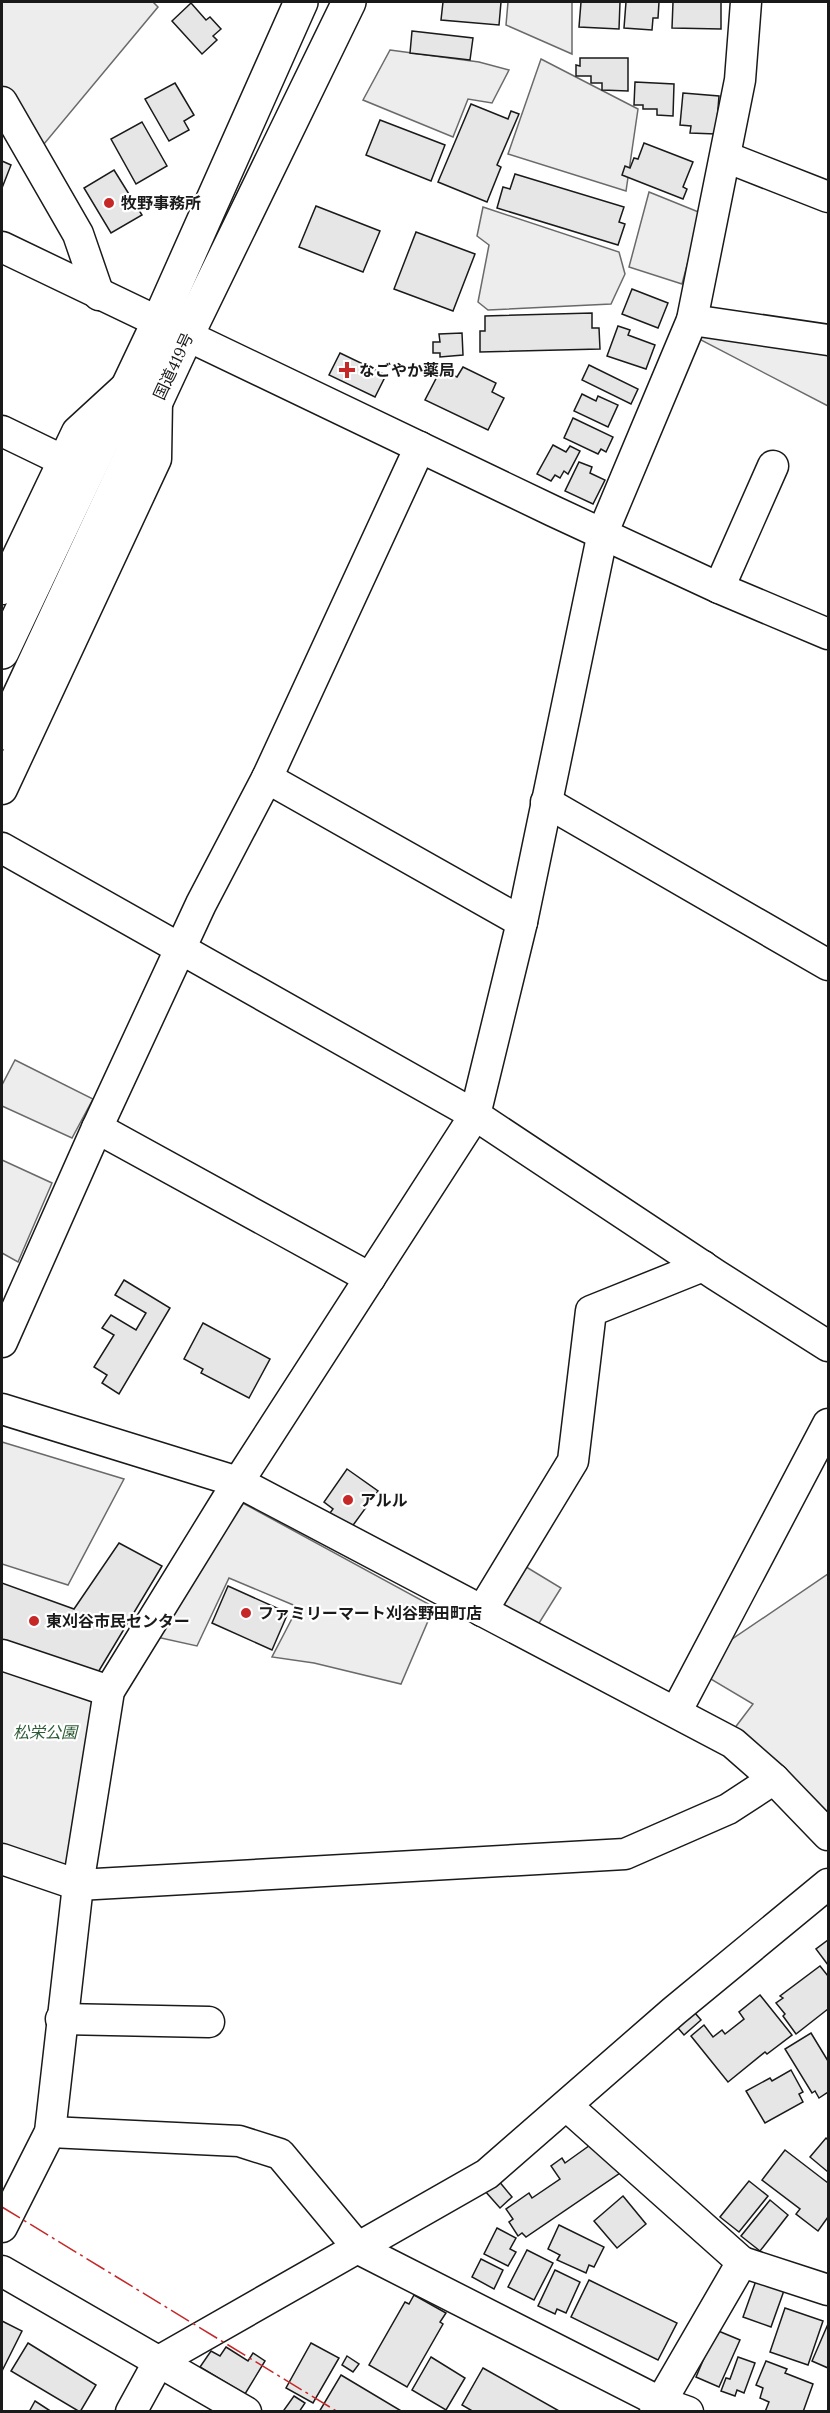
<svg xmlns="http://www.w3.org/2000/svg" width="830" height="2413" viewBox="0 0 830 2413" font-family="Lora,'Noto Sans JP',serif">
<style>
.built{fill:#ededed;stroke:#6a6a6a;stroke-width:1.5}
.building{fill:#e6e6e6;stroke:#1a1a1a;stroke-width:1.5}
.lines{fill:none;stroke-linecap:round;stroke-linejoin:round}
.minor-casing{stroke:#1a1a1a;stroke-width:33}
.highway-casing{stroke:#1a1a1a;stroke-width:36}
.minor{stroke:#fff;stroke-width:30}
.highway{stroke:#fff;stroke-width:33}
.power{stroke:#c62828;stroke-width:1.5;stroke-dasharray:21 4.5 3 4.5;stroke-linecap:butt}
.poi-dot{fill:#c62828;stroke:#fff;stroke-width:2}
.labels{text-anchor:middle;stroke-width:4.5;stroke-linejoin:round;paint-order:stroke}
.poi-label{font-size:16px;font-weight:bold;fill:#1a1a1a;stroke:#fff;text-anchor:start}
.street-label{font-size:16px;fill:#1a1a1a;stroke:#fff}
.park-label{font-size:16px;font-style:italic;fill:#2b5a34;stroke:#fff}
</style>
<rect width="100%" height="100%" fill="#fff"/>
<g class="built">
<polygon points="2,2 153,2 158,7 39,150 2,86"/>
<polygon points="508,2 572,2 572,54 506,25"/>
<polygon points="390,50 479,62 509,70 492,103 468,99 453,137 363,100"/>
<polygon points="541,59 638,109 626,191 508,154"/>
<polygon points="649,192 701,213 682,284 629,267"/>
<polygon points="483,207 619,252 625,274 611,304 488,310 478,302 489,245 477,236"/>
<polygon points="702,330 828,352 828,406 699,339"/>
<polygon points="15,1060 93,1099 72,1138 2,1106 2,1085"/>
<polygon points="2,1160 52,1183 18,1262 2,1253"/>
<polygon points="2,1442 124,1479 68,1585 2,1564"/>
<polygon points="239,1501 434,1607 401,1684 314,1663 272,1657 298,1607 229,1578 197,1646 152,1636"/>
<polygon points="518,1562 561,1588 531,1636 488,1614"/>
<polygon points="828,1574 828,1811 825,1814 734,1729 753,1704 709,1678 716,1650"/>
<polygon points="2,1670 94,1702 70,1869 2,1847"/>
</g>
<g class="building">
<polygon points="443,2 501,2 499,25 441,20"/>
<polygon points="581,2 620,2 619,29 579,27"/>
<polygon points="626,2 659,2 658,18 653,18 652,30 624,28"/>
<polygon points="673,2 721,2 721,29 672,28"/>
<polygon points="191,3 206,20 210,17 221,29 213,36 217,40 202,54 172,21"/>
<polygon points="412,31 473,38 470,60 410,53"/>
<polygon points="580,58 628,58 628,91 602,90 602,83 591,83 591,76 576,76 576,65 580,66"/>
<polygon points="635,82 674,84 673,116 657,115 657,109 643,109 643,105 634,105"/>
<polygon points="175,83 194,115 184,121 189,130 169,141 145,99"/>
<polygon points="683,93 719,96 716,134 690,133 691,126 680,125"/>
<polygon points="471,104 508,119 511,111 519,114 497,165 501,167 487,202 438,182"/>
<polygon points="380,120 445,145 431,181 366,155"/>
<polygon points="142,122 167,166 136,184 111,139"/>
<polygon points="644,143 693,162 683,187 687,189 683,199 622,175 625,166 630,168 634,158 638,159"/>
<polygon points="2,161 11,165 2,188"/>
<polygon points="114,170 142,215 111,233 84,188"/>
<polygon points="515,174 624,207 619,222 625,224 618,245 497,208 503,187 510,189"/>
<polygon points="316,206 380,231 363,272 299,247"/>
<polygon points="416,232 475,254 453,311 394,289"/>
<polygon points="632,289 668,303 658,328 622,314"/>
<polygon points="592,313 592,328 599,328 600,349 480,352 480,331 485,331 485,316"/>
<polygon points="618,326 630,330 628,335 655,345 646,369 607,356"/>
<polygon points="462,333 463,355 440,357 440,353 433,353 433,342 440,342 439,334"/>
<polygon points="340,353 386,375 375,397 329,375"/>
<polygon points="589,365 638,389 631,404 582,380"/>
<polygon points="463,367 496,383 492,392 504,398 488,430 425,400 441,369 457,377"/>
<polygon points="582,394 596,401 598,396 618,405 608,427 574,411"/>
<polygon points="573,418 613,437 606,452 601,449 598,454 564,438"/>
<polygon points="553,445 566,452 570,446 580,451 568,474 564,471 560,478 555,475 551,481 537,474"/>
<polygon points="579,462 592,467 590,473 605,480 593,504 565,491"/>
<polygon points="124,1280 170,1308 119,1394 102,1383 107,1375 94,1367 114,1335 102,1328 111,1315 136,1330 146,1313 115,1295"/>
<polygon points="203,1323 270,1359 249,1398 201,1373 203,1369 184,1359"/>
<polygon points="347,1469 378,1491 351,1528 330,1513 333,1509 324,1502"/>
<polygon points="119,1543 162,1566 97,1674 2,1642 2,1583 74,1609"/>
<polygon points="228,1586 288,1613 272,1650 212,1623"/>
<polygon points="828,1940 828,1965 816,1949"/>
<polygon points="820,1966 828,1976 828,2009 796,2034 783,2016 785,2014 776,2003 783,1998 780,1996"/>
<polygon points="760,1995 792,2035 767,2054 765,2052 728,2082 691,2036 704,2025 713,2037 722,2030 725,2034 744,2019 739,2012"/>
<polygon points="689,2006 701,2020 684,2035 672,2021"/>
<polygon points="811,2033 828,2061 828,2092 819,2098 815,2091 812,2093 785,2049"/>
<polygon points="791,2070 803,2092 799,2094 803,2102 765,2123 746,2091 770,2078 772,2081"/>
<polygon points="826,2138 828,2140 828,2172 810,2157"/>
<polygon points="593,2143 605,2160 609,2158 620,2173 526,2237 522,2233 518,2236 509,2222 513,2219 506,2209 529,2193 532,2198 560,2179 551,2166 562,2158 565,2163"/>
<polygon points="785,2150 828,2183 828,2217 818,2231 796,2214 800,2209 762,2180"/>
<polygon points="498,2180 512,2197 500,2208 485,2191"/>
<polygon points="749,2181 768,2196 739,2232 720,2217"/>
<polygon points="623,2196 646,2224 617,2248 594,2221"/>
<polygon points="770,2200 788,2215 760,2251 741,2236"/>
<polygon points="559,2225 604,2247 594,2267 589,2265 586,2273 557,2260 560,2255 548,2249"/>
<polygon points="497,2228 516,2238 510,2249 516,2252 508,2266 484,2254"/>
<polygon points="527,2250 553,2263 534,2300 508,2287"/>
<polygon points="481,2259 503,2270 494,2289 472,2277"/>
<polygon points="555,2270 580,2282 566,2313 557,2309 555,2314 538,2306"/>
<polygon points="758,2275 786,2285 771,2327 743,2317"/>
<polygon points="589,2280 677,2323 658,2360 571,2317"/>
<polygon points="414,2295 446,2313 440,2322 443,2324 407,2387 369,2365 405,2302 409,2304"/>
<polygon points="785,2308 823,2321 808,2365 770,2352"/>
<polygon points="2,2321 22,2331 2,2371"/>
<polygon points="828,2324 828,2368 812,2361"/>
<polygon points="716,2330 740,2340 719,2387 696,2377"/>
<polygon points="28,2343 96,2385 80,2412 11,2371"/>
<polygon points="311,2343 339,2358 313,2403 286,2388"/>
<polygon points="226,2347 248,2361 253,2353 265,2361 245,2394 200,2367 211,2351 220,2356"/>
<polygon points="347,2356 359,2364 353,2372 342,2365"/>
<polygon points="431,2357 465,2378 446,2410 412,2390"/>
<polygon points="738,2357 755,2363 744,2393 737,2390 735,2396 721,2391 726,2378 730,2379"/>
<polygon points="766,2361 787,2369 785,2373 813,2384 803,2412 765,2412 769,2402 760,2398 763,2388 756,2385"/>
<polygon points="483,2368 561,2412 474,2412 462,2405"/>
<polygon points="341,2375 403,2412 319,2412"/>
<polygon points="294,2396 305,2403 299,2412 287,2412 284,2410"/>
<polygon points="35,2401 52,2412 29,2412"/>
</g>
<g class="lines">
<g class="minor-casing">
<g id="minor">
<polyline points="2,102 78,234 99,295"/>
<polyline points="726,157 828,197"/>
<polyline points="2,247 553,511 719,588 828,634"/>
<polyline points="692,320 828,340"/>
<polyline points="2,431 64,461"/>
<polyline points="719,588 773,466"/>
<polyline points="2,589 77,432 126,387"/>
<polyline points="267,778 522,922"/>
<polyline points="2,789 156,459 157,400"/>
<polyline points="546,802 828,965"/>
<polyline points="2,848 475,1115 716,1275 828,1346"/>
<polyline points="97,1128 370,1278"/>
<polyline points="2,1342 97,1128 201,904 267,778 420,447"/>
<polyline points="2,1409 238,1482 733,1743 774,1779 828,1835"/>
<polyline points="482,1611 573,1461 591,1311 703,1266"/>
<polyline points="2,1655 109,1691"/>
<polyline points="676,1712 828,1424"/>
<polyline points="2,1859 78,1885 625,1854 728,1809 774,1779"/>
<polyline points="61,2019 209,2022"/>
<polyline points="567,2106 742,2262 655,2412"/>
<polyline points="50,2132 239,2141 280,2154 359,2249 660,2402 688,2412"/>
<polyline points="2,2227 50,2132 78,1885 109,1691 228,1498 475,1115 522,922 603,532 692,320 740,80 746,2"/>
<polyline points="742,2262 828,2290"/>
<polyline points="2,2271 246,2412"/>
<polyline points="131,2412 159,2361 487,2174 674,2011 828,1884"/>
</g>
</g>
<g class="highway-casing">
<g id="highway">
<polyline points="2,652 159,321 301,2"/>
<polyline points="2,733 187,335 349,2"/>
</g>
</g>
<use href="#minor" class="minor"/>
<use href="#highway" class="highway"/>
<polyline class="power" points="2,2207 338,2412"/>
</g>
<g class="poi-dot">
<circle cx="109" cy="203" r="6"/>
<path d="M344 361h6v6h6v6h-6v6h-6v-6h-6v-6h6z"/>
<circle cx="348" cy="1500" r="6"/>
<circle cx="246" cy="1613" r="6"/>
<circle cx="34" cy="1621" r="6"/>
</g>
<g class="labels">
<g class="poi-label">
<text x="121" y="209">牧野事務所</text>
<text x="359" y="376">なごやか薬局</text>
<text x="360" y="1506">アルル</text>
<text x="258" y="1619">ファミリーマート刈谷野田町店</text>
<text x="46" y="1627">東刈谷市民センター</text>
</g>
<g class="street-label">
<text transform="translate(173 366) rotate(-65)" y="6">国道419号</text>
</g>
<g class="park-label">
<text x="45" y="1738">松栄公園</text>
</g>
</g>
<rect width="830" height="2413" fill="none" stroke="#1a1a1a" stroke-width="6"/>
</svg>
